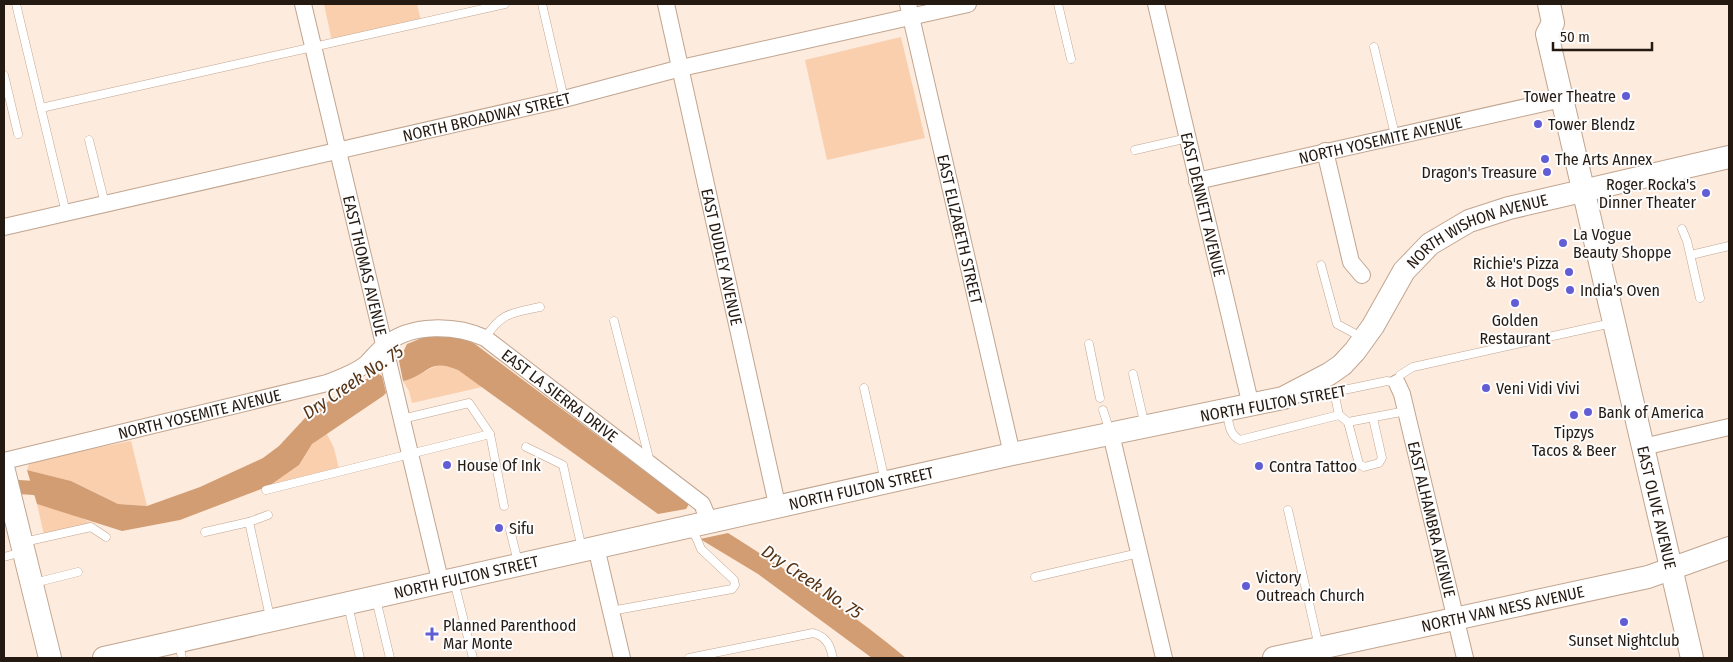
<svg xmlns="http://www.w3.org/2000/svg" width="1733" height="662" viewBox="0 0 1733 662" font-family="'Fira Sans Condensed',sans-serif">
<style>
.green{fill:#f9cfae}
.water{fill:#d29d73}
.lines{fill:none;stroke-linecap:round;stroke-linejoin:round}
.canal{stroke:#d29d73;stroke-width:14}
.service-casing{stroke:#c1a58f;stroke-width:9}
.minor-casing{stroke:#c1a58f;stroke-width:18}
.secondary-casing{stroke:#c1a58f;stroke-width:24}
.service{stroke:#fff;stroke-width:8}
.minor{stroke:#fff;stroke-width:16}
.secondary{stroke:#fff;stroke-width:22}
.poi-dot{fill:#625cd5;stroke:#fcfcfc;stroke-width:2}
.labels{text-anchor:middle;stroke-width:4;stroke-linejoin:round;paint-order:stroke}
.poi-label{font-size:16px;fill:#251a12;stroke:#fcfcfc;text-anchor:start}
.street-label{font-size:16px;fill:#251a12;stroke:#fcfcfc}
.water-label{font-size:18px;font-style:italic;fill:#573313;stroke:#fcfcfc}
</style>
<rect width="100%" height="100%" fill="#fdebde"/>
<g class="green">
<polygon points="324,4 417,4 421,21 332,41"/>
<polygon points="901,37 925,138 827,160 805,60"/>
<path d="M444,364L458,370L482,387L412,403L409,391L403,381C418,377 428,367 444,364Z"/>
<polygon points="326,432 334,448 339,469 269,486 299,465 312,444"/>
<polygon points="131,441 147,506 118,504 71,481 27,470 30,461"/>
<polygon points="37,504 67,512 95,524 44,535"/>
</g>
<g class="water">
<path d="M432,334L459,336L475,344L689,504L686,509L658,514L458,370C428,357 429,375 403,381L399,361L407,344Z"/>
<polygon points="377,373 382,376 386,393 383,396 312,444 299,465 269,486 180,520 122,531 37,504 27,470 71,481 118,504 147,506 200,487 263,458 279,446 305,418 336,396"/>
<path d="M728,533C791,573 849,610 906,658H872L758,574L700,539Z"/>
</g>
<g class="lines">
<polyline class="canal" points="4,486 34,488 49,492"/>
<g class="service-casing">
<g id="service">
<polyline points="16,4 66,213"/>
<polyline points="542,4 564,99"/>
<polyline points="1058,4 1071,59"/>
<polyline points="1374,47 1395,135"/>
<polyline points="4,75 18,134"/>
<polyline points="41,108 505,4"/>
<polyline points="89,140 105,204"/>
<polyline points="1135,150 1188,138"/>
<polyline points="1682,229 1687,241 1700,298"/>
<polyline points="1691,255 1729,246"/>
<polyline points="1321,265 1337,324 1363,338"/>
<polyline points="614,321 650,462"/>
<path d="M485,338C502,312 512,313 540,307"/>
<polyline points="1089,344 1100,398"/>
<polyline points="1133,374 1145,426"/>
<polyline points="864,388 885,481"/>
<polyline points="1334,392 1339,415 1348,422 1406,411"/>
<polyline points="1305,396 1334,392 1387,381 1397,383 1400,375 1413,367 1612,323"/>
<polyline points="1103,410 1110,432"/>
<path d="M1227,413C1229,423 1229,435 1240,440L1339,415"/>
<polyline points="402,419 469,403 490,434 504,506"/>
<polyline points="1348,422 1359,464 1364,467 1379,463 1382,458 1373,418"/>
<polyline points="526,447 563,465 582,549"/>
<polyline points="266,490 490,434"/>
<polyline points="1288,510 1319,647"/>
<polyline points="268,515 249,522 270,617"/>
<polyline points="510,530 518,562"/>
<polyline points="205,532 249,522"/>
<polyline points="24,542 91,527 106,537"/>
<polyline points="4,557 22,552"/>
<polyline points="1035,577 1139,553"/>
<polyline points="454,581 473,658"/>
<polyline points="34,583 78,572"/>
<polyline points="376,599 390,658"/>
<polyline points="348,605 360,658"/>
<polyline points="611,611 732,589 735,585 734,580 701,549 696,537 689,530"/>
<polyline points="179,644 182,658"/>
<path d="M689,658L813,633C827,637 830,645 833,658"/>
</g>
</g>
<g class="minor-casing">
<g id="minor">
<path id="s1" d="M303,4L441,584"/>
<path id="s2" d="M666,4L778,509"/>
<path id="s3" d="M908,4L1012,454"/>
<path id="s4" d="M1156,4L1251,406"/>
<polyline points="1325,151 1351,262 1362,275"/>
<path id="s5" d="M1197,181L1562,99"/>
<path id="s6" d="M4,227L564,99L681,68L968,4"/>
<path id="s7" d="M1397,383L1402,394L1465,658"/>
<polyline points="1111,434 1164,658"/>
<polyline points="1643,447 1729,427"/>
<path id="s8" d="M4,461L327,383C340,378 355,373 366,364C372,358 378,350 385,345C411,323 456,325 485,338L702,504L710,523"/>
<polyline points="596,547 622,658"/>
</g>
</g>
<g class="secondary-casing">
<g id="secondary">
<path id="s9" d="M1549,4L1553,23L1547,34L1692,658"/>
<polyline points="4,471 50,658"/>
<path id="s10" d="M104,658L1012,454L1283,398L1329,374L1342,365L1355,351L1373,326L1404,271L1430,244L1469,221L1509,208L1729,157"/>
<path id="s11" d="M1274,658L1648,577L1729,548"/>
</g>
</g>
<use href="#service" class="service"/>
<use href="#minor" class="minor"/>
<use href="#secondary" class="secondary"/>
</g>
<g class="poi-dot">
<circle cx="1626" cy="96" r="5"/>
<circle cx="1538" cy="124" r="5"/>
<circle cx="1545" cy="159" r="5"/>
<circle cx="1547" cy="172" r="5"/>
<circle cx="1706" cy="193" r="5"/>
<circle cx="1563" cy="243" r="5"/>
<circle cx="1569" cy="272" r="5"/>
<circle cx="1570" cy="290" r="5"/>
<circle cx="1515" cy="303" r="5"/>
<circle cx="1486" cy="388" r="5"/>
<circle cx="1588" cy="412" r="5"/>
<circle cx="1574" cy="415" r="5"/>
<circle cx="447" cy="465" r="5"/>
<circle cx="1259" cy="466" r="5"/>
<circle cx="499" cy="528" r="5"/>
<circle cx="1246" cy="586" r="5"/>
<circle cx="1624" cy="622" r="5"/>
<path d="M429.5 626.5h5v5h5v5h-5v5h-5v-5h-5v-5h5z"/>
</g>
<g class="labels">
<g class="poi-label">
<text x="1616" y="102" text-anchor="end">Tower Theatre</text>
<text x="1548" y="130">Tower Blendz</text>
<text x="1555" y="165">The Arts Annex</text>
<text x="1537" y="178" text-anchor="end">Dragon's Treasure</text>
<text x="1696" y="190" text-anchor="end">Roger Rocka's<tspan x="1696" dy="18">Dinner Theater</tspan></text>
<text x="1573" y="240">La Vogue<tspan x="1573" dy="18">Beauty Shoppe</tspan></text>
<text x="1559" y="269" text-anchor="end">Richie's Pizza<tspan x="1559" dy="18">&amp; Hot Dogs</tspan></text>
<text x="1580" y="296">India's Oven</text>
<text x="1515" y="326" text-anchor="middle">Golden<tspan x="1515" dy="18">Restaurant</tspan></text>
<text x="1496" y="394">Veni Vidi Vivi</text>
<text x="1598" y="418">Bank of America</text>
<text x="1574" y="438" text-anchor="middle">Tipzys<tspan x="1574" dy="18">Tacos &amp; Beer</tspan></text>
<text x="457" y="471">House Of Ink</text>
<text x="1269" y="472">Contra Tattoo</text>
<text x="509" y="534">Sifu</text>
<text x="1256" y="583">Victory<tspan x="1256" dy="18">Outreach Church</tspan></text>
<text x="443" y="631">Planned Parenthood<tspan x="443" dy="18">Mar Monte</tspan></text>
<text x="1624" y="646" text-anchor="middle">Sunset Nightclub</text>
</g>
<g class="street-label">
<text dy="6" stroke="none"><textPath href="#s6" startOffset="495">NORTH BROADWAY STREET</textPath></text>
<text dy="6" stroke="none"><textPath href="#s5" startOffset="188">NORTH YOSEMITE AVENUE</textPath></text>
<text dy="6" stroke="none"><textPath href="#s4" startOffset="206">EAST DENNETT AVENUE</textPath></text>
<text dy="6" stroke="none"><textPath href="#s3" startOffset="231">EAST ELIZABETH STREET</textPath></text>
<text dy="6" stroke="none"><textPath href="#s10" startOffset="1474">NORTH WISHON AVENUE</textPath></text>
<text dy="6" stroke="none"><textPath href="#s2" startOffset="259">EAST DUDLEY AVENUE</textPath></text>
<text dy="6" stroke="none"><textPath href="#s1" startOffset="269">EAST THOMAS AVENUE</textPath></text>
<text dy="6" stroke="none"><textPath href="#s8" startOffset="602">EAST LA SIERRA DRIVE</textPath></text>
<text transform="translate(1273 403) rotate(-10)" y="6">NORTH FULTON STREET</text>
<text dy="6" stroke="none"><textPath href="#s8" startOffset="201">NORTH YOSEMITE AVENUE</textPath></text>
<text dy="6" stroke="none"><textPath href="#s10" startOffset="776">NORTH FULTON STREET</textPath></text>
<text dy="6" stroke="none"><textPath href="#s9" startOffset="518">EAST OLIVE AVENUE</textPath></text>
<text dy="6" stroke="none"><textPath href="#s7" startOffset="141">EAST ALHAMBRA AVENUE</textPath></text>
<text dy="6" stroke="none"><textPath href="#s10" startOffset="371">NORTH FULTON STREET</textPath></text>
<text dy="6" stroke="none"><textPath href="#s11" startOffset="234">NORTH VAN NESS AVENUE</textPath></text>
</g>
<g class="water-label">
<text transform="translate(353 382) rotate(-34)" y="6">Dry Creek No. 75</text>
<text transform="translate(812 582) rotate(34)" y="6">Dry Creek No. 75</text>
</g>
</g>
<rect width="1733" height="662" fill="none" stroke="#251a12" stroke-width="10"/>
<path d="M1553 42v8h99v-8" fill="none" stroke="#251a12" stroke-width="2.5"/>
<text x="1560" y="42" font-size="15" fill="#251a12" stroke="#fcfcfc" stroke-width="4" paint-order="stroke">50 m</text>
</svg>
